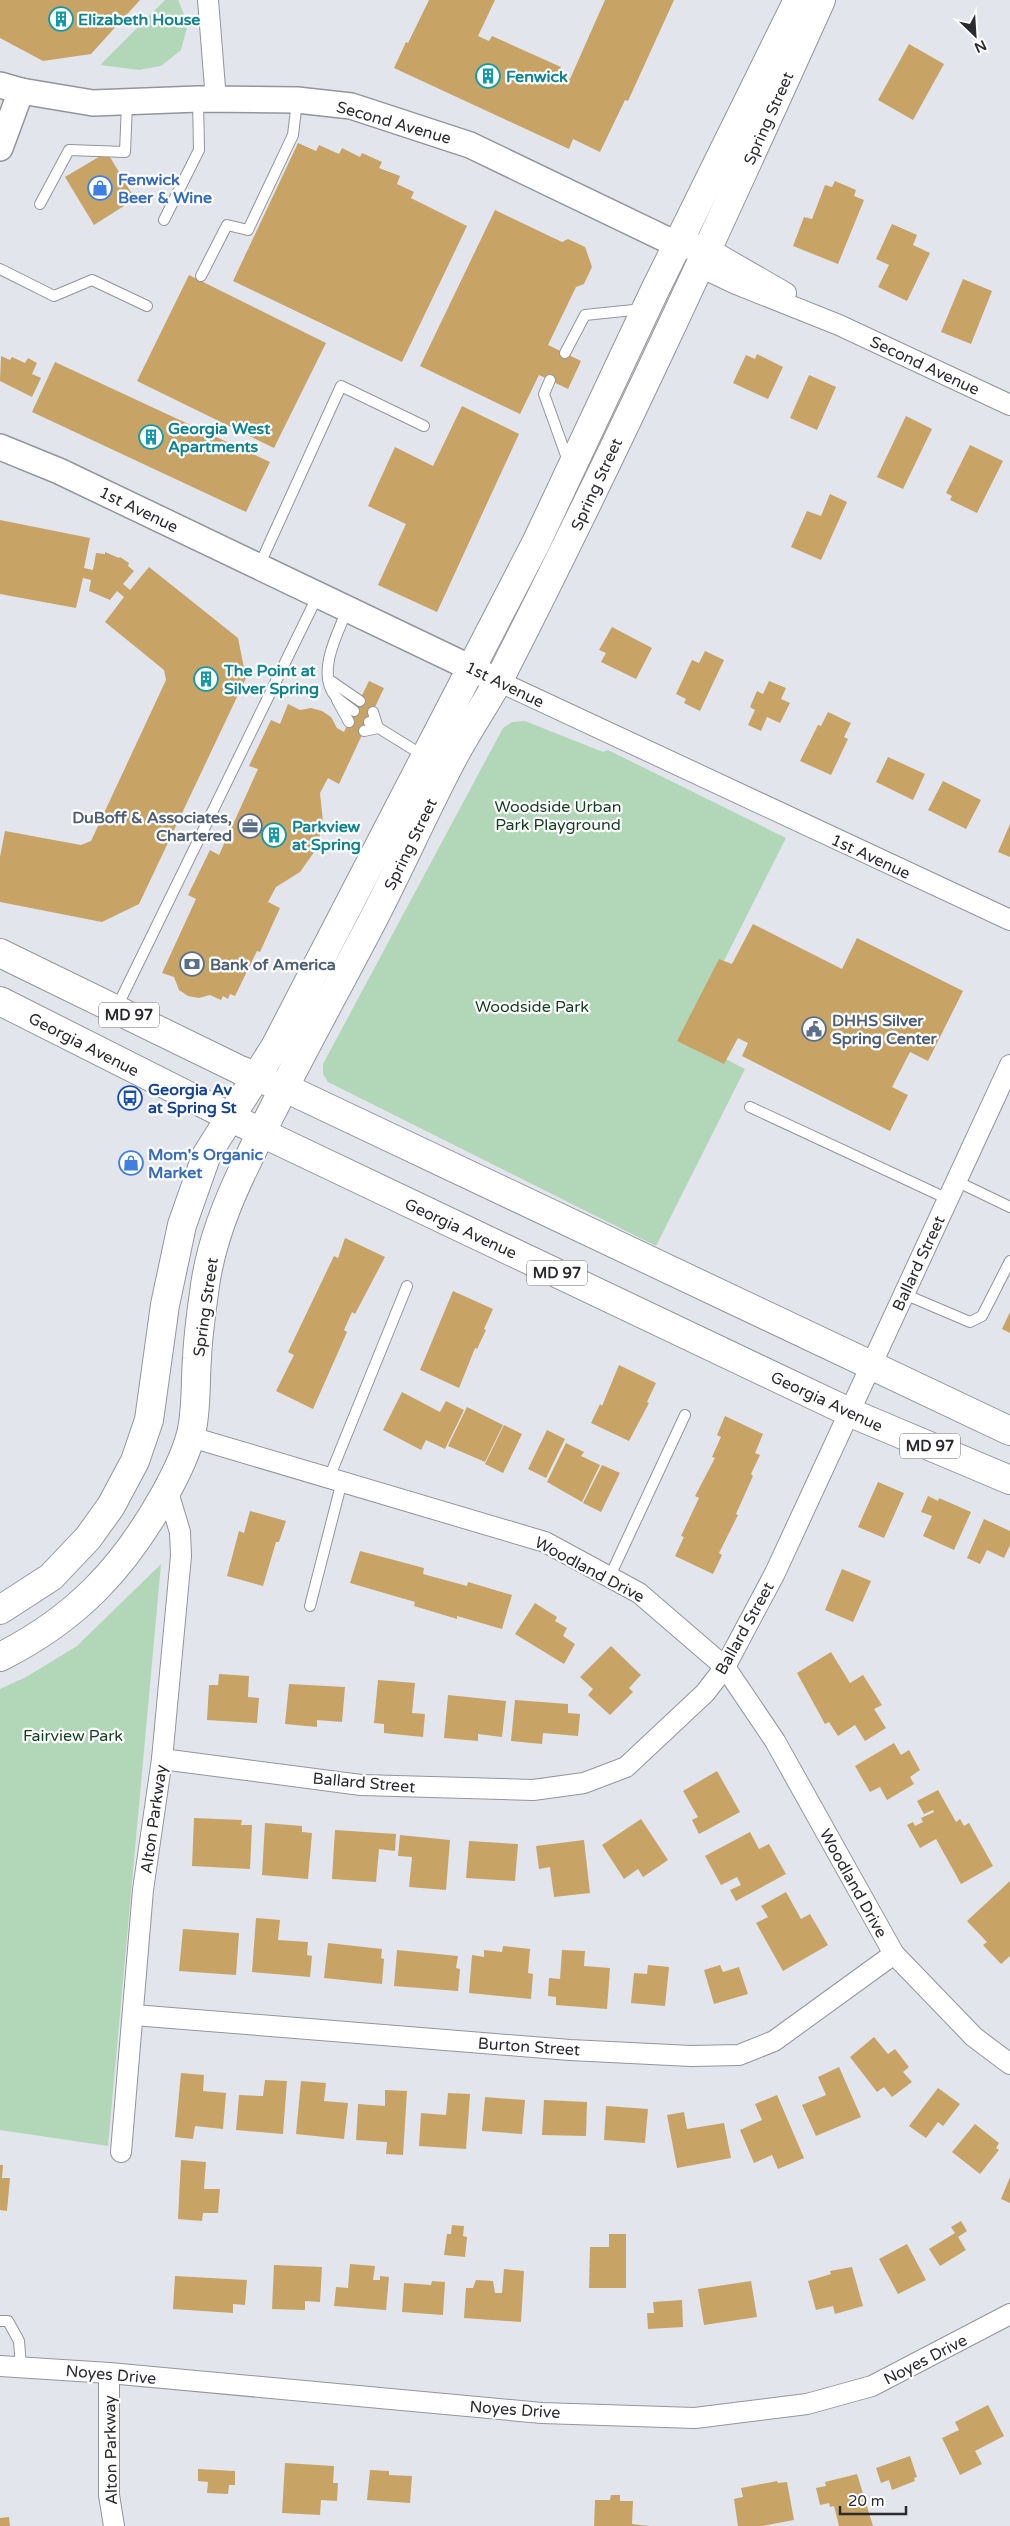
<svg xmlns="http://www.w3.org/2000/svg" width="1010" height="2526" viewBox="0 0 1010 2526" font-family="'Varela Round',sans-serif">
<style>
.green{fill:#b2d7b8}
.building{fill:#c8a366}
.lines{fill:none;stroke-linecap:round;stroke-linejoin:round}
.service-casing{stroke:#93959d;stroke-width:12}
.minor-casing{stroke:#93959d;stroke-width:22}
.tertiary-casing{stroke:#93959d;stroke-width:28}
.secondary-casing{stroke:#93959d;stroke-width:30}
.primary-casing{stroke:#93959d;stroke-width:30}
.service{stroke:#fff;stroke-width:10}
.minor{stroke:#fff;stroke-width:20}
.tertiary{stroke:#fff;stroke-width:25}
.secondary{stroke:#fff;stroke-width:28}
.primary{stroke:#fff;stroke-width:28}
.labels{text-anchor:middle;stroke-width:4.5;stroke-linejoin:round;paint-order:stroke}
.shield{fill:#fff;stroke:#6a6b6d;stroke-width:1}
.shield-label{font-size:15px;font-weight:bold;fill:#2a2b2e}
.culture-label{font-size:16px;font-weight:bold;fill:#0d838f;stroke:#fff;text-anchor:start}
.street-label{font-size:16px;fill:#2a2b2e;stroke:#fff}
.shop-label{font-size:16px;font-weight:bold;fill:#366cbe;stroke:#fff;text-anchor:start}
.park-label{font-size:16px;fill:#133e1f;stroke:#fff}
.service-label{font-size:16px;font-weight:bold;fill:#4e5e75;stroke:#fff;text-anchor:start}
.transit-label{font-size:16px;font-weight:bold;fill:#164399;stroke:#fff;text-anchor:start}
</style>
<rect width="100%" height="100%" fill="#e3e5ed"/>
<g class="green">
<polygon points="165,0 178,0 188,24 181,50 161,66 139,70 100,65"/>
<polygon points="525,721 603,752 608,750 786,838 685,1038 745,1069 656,1246 328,1082 323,1074 323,1064 503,728 512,722"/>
<polygon points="161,1564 108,2146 0,2130 0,1689 26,1677 77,1646"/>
</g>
<g class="building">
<polygon points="0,0 140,0 91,54 43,61 0,38"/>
<polygon points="429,0 495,0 478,36 489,41 492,36 561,67 558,73 570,79 605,0 674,0 628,101 625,100 600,152 573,139 569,149 394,68 406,42 408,43"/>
<polygon points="909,44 944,64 913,120 878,100"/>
<polygon points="298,143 316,151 319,145 339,154 342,148 360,157 362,153 382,162 379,168 400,176 397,184 414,192 411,198 467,226 402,362 233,281"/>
<polygon points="107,152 135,199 94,225 65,177"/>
<polygon points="835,181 856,190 854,196 864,200 838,264 793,246 804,217 812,219 825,185 832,187"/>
<polygon points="495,210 562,242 568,239 585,247 592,267 584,284 576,287 548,345 581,361 568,389 539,375 520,414 420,366"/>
<polygon points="892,224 917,235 913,245 930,253 907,301 878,287 889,265 876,259"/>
<polygon points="189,275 326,343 274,448 137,381"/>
<polygon points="963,279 992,291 971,344 941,332"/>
<polygon points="757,354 783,367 768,399 733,383 746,355 755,359"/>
<polygon points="1,356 10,360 12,357 25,363 28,358 37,363 32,374 41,378 32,397 0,381"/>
<polygon points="55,362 270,462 246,512 32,412"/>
<polygon points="809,375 836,387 817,430 790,418"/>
<polygon points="462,406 519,434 437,612 378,585 406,524 368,506 395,447 433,466"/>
<polygon points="906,416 932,429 903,489 877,477"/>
<polygon points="970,445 1003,461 977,513 950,500 952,496 946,493"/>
<polygon points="830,494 847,502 821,560 791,547 807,511 821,516"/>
<polygon points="0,520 90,538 84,568 93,570 96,553 105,554 105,552 119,558 120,557 129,563 128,566 134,571 123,584 130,590 149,567 238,638 246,678 139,904 102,922 0,902 0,857 5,831 81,845 91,841 166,680 164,670 105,622 124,597 117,591 110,600 89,591 91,580 83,578 76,608 0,594"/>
<polygon points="612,627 652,648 636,679 601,662 606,653 599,650"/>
<polygon points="705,651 724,660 700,711 684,703 686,699 676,694 692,660 699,663"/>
<polygon points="369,681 384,688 339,784 328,778 320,793 323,822 317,848 300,872 276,887 268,902 280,908 260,952 257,951 235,996 230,994 228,999 223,996 221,1000 210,995 199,998 188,996 179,990 174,977 162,973 196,899 188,895 210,850 219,855 258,769 249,766 271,720 280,724 288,704 300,710 311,708 322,711 331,717 337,728 344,732"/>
<polygon points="769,681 786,688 781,699 790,703 780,723 767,717 761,731 748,725 755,710 750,707 757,691 763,694"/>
<polygon points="828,712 851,723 844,737 848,739 831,775 800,761 818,725 821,726"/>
<polygon points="888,757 925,774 913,800 876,782"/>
<polygon points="943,781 981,800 966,829 928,810"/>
<polygon points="1010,824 1010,857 998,852"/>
<polygon points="753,924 842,969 857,938 963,991 928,1061 910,1052 892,1087 908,1095 890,1131 742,1056 748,1043 738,1038 724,1064 677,1041 719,959 732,964"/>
<polygon points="345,1238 385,1257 355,1314 352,1312 344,1330 347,1332 313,1409 276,1391 294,1355 288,1352 334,1256 338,1258"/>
<polygon points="453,1291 493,1309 484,1329 486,1330 477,1349 475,1348 459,1388 420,1370"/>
<polygon points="1010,1312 1010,1333 1002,1329"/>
<polygon points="619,1365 656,1383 647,1402 649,1403 629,1441 591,1423 600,1404 602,1406"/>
<polygon points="402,1392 440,1412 446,1401 464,1410 445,1449 426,1440 421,1450 383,1430"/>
<polygon points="467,1407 503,1425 485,1462 448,1446"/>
<polygon points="725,1416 763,1434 755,1453 760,1455 751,1474 753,1476 736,1514 738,1515 719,1553 722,1555 713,1574 675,1556 684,1537 681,1536 699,1498 695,1496 715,1458 712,1457 721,1437 717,1435"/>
<polygon points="504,1425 522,1434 503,1473 485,1464"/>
<polygon points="547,1430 565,1439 546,1478 528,1469"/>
<polygon points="566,1443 584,1452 581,1456 600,1465 582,1502 547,1482"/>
<polygon points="602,1465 620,1473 601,1512 583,1503"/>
<polygon points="878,1482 904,1493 884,1538 858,1527"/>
<polygon points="928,1496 938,1501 939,1498 971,1512 954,1550 923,1536 932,1516 921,1512"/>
<polygon points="250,1511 286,1521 279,1542 276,1542 263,1586 227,1576 239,1531 244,1533"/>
<polygon points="984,1519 1010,1531 1010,1545 1004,1558 987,1550 980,1564 967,1558"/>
<polygon points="360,1551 424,1568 423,1574 467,1586 468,1582 512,1595 502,1629 457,1616 457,1619 434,1612 414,1606 415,1602 350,1583"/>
<polygon points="842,1569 871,1581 853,1622 825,1610"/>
<polygon points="535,1603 557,1617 555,1621 567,1628 563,1636 575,1644 564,1664 515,1634"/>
<polygon points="611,1646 641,1675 629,1688 633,1692 610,1715 588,1695 593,1689 580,1677"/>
<polygon points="831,1652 850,1683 863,1675 882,1705 874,1709 886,1728 865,1741 855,1725 838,1736 829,1722 825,1724 797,1673"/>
<polygon points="219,1674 249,1676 248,1697 259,1698 257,1723 207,1720 209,1685 218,1685"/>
<polygon points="378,1680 415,1683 412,1713 425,1714 423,1737 384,1733 384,1724 374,1723"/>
<polygon points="289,1684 345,1687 342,1722 317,1720 317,1727 285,1724"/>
<polygon points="448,1695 506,1701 502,1737 478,1734 478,1741 444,1738"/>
<polygon points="515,1700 568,1704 568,1713 580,1714 578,1736 543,1733 542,1744 511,1741"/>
<polygon points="894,1743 901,1755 909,1750 920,1770 910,1777 914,1784 887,1800 880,1787 870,1792 855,1766"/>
<polygon points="717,1771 740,1812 699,1834 692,1820 698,1817 683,1791"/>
<polygon points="938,1790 956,1822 960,1819 964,1826 969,1823 993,1866 961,1884 936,1839 920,1848 907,1825 913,1822 915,1826 923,1822 921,1818 934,1812 933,1810 924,1814 917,1801"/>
<polygon points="194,1818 242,1820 241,1825 252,1825 250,1869 192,1866"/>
<polygon points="641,1819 668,1860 643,1877 638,1869 624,1879 602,1845"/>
<polygon points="265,1823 302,1826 302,1832 312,1833 308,1879 262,1875"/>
<polygon points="335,1830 396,1834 395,1851 379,1849 376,1882 332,1879"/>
<polygon points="750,1832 759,1849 769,1844 786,1874 736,1901 730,1890 741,1885 737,1877 721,1885 705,1856"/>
<polygon points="400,1835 450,1840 446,1890 409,1887 412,1857 398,1856"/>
<polygon points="584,1840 590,1893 554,1897 550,1867 539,1869 536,1846"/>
<polygon points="469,1841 518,1844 515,1881 466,1878"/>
<polygon points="1010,1881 1010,1956 1001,1964 983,1945 987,1942 967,1921"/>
<polygon points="786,1892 801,1919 810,1914 828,1945 783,1971 756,1923 768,1917 761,1906"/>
<polygon points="256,1918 280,1920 278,1940 308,1942 307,1955 312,1956 310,1977 252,1972"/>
<polygon points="183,1929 239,1933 236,1975 179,1971"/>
<polygon points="328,1943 382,1949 381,1958 384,1959 382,1984 324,1978"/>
<polygon points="503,1946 530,1949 528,1973 533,1974 531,1999 469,1993 472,1955 484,1957 484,1950 502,1952"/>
<polygon points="397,1950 458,1956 456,1968 460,1969 458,1991 394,1986"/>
<polygon points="562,1950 585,1951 584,1966 610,1968 607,2009 556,2005 556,1997 548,1996 549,1978 560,1979"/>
<polygon points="648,1965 669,1967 665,2006 631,2003 634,1973 647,1974"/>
<polygon points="720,1965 723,1972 739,1967 748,1994 714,2004 704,1970"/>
<polygon points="874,2037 888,2054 895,2049 909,2067 903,2072 912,2082 892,2097 884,2087 877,2092 850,2057"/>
<polygon points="839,2067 861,2117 816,2136 802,2105 826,2095 818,2077"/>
<polygon points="181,2073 204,2075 203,2091 226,2093 223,2129 195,2126 193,2139 175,2137"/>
<polygon points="265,2080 287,2081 283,2134 236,2130 239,2095 263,2096"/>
<polygon points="301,2081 326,2083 324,2101 348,2103 344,2139 296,2134"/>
<polygon points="938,2088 960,2104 943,2126 938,2122 926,2138 909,2126"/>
<polygon points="385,2090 407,2091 403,2155 386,2154 387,2142 356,2140 358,2104 385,2106"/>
<polygon points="448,2093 470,2094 466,2149 419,2146 421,2113 446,2115"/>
<polygon points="777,2095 804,2158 778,2169 772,2155 754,2163 740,2130 762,2120 755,2104"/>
<polygon points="485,2097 525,2100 522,2134 482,2131"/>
<polygon points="544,2100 587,2102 586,2136 542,2135"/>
<polygon points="606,2106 648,2109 645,2143 604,2140"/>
<polygon points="684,2112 687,2129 724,2123 731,2158 677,2168 667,2115"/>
<polygon points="975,2124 999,2143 996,2148 999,2150 980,2174 952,2152"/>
<polygon points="181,2160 206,2162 204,2189 220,2189 218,2213 203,2213 202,2221 178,2219"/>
<polygon points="0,2165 3,2165 2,2178 10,2178 7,2211 0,2210"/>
<polygon points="1010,2177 1010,2203 1001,2199"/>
<polygon points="961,2221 967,2231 958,2237 966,2250 940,2266 929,2249 955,2233 951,2227"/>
<polygon points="452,2225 464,2226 463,2236 467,2237 465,2257 444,2255 447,2234 451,2234"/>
<polygon points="609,2234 626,2234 626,2288 589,2288 590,2247 609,2247"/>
<polygon points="907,2244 926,2280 898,2294 879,2259"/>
<polygon points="350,2264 375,2266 373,2280 380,2280 380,2276 389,2277 386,2310 334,2306 336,2287 348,2288"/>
<polygon points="274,2265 322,2267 320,2302 305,2301 305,2310 272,2309"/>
<polygon points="852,2267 863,2306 835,2314 833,2306 816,2310 808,2281 831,2274 830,2271"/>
<polygon points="504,2269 524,2271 521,2322 464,2318 466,2288 473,2288 476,2280 493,2281 495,2293 502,2293"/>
<polygon points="175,2276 247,2280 245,2305 233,2304 233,2313 173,2309"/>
<polygon points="432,2281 445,2282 443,2315 402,2312 404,2283 431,2285"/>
<polygon points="751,2281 757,2317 704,2325 698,2289"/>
<polygon points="682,2300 683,2327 648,2329 647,2313 654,2313 653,2302"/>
<polygon points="988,2405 1004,2436 975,2451 982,2464 960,2475 942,2438 959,2430 955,2422"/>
<polygon points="910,2456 917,2477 914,2478 915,2481 892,2490 889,2480 881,2483 876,2468"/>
<polygon points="285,2463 334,2466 333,2483 338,2483 337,2501 321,2500 320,2515 282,2513"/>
<polygon points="198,2469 235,2471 235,2485 229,2485 228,2494 207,2493 208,2482 198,2481"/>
<polygon points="370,2470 389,2471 389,2475 412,2476 410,2503 367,2500"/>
<polygon points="857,2474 873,2526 839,2526 834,2506 830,2507 829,2503 820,2505 816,2488 826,2486 825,2482"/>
<polygon points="777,2481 778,2483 787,2482 794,2520 762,2526 738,2526 734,2499 743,2497 741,2488"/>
<polygon points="611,2495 620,2495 620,2501 633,2501 632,2524 650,2526 594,2526 595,2500 610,2500"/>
<polygon points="9,2517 10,2526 0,2526 0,2518"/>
</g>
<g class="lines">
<g class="service-casing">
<g id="service">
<polyline points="40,204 69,150 125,152 127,104"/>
<polyline points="164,220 199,150 198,99"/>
<polyline points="0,269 54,296 92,280 147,306"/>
<polyline points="201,276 227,225 248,230 293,135 297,101"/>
<polyline points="565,353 585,315 643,309"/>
<polyline points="550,380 544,394 568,461"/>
<polyline points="259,566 341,386 424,426"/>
<path d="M347,610C338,633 318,669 333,693C337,700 348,706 354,711"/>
<polyline points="328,679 360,701"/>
<polyline points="337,700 349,722"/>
<polyline points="369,722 424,756"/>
<polyline points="364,731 378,728 373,712"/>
<polyline points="117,1007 318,595"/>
<polyline points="750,1107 948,1199"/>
<polyline points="956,1181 1010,1207"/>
<polyline points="904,1294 970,1322 982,1316 1010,1261"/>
<polyline points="329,1478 407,1286"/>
<polyline points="610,1576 685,1415"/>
<polyline points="310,1606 342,1481"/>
<polyline points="0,2321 8,2321 19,2341 21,2367"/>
</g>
</g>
<g class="minor-casing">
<g id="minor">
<polyline points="208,0 216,100"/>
<polyline points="708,248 786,293"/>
<polyline points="698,266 736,284 839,325 1010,405"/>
<polyline points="498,681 1010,920"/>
<polyline points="191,1437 545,1542 639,1593 725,1667 775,1741 894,1954 974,2037 1010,2064"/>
<polyline points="162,1759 361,1785 533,1790 584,1783 626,1767 705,1693 725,1667 775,1573 1010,1065"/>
<polyline points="134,2015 570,2050 691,2056 739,2055 774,2041 894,1954"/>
<polyline points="121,2152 143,1890 162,1759 181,1556 180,1532 167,1489"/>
<polyline points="0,2366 109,2373 542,2413 695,2418 807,2404 872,2386 1010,2314"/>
<polyline points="109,2373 109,2495 114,2526"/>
</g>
</g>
<g class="tertiary-casing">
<g id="tertiary">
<polyline points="0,85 21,91 93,103 198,99 297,100 351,106 470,145 678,245 708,248"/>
<polyline points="0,148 21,91"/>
<polyline points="0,447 59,471 498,681"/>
</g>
</g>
<g class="secondary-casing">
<g id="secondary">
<polyline points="0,1610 51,1577 88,1538 111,1506 135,1461 149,1420 165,1305 182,1225 207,1154 275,1047 536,543 654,292 798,0"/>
<path d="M0,1657C76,1619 124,1568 165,1494C175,1476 186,1454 191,1434C197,1409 195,1383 197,1358C198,1337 201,1314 204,1293C209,1249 225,1207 244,1168C282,1088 325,1011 366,933C397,875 423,814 454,756C469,728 487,702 502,674C615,453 719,226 821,0"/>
</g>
</g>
<g class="primary-casing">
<g id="primary">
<polyline points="0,953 240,1070 296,1093 1010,1431"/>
<polyline points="0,1001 262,1133 851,1413 1010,1480"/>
</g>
</g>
<use href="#service" class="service"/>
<use href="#minor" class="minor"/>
<use href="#tertiary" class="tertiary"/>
<use href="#secondary" class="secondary"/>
<use href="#primary" class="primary"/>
</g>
<defs>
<g id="building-ring" transform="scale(1.25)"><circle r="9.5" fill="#fff" stroke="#0f9aa8" stroke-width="1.5"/><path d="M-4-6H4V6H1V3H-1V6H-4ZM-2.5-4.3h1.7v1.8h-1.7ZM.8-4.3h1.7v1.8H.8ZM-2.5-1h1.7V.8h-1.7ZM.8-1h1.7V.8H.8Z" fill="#0f9aa8"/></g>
<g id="shop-ring" transform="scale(1.25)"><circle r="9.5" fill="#fff" stroke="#3f7fe0" stroke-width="1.5"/><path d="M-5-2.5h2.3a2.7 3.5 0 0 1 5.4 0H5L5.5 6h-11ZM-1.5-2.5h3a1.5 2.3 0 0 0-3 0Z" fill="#3f7fe0"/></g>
<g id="office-ring" transform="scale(1.25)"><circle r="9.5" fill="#fff" stroke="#5c6f8a" stroke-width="1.5"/><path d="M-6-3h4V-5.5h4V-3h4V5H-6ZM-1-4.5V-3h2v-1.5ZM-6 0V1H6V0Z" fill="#5c6f8a"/></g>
<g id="bank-ring" transform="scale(1.25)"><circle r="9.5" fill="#fff" stroke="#5c6f8a" stroke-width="1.5"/><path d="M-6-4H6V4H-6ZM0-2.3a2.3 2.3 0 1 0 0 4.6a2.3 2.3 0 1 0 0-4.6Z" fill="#5c6f8a"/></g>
<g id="civic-ring" transform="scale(1.25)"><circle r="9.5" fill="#fff" stroke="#5c6f8a" stroke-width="1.5"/><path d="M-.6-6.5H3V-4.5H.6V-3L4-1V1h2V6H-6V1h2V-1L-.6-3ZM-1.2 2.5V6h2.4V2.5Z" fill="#5c6f8a"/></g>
<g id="bus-ring" transform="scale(1.25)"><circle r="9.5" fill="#fff" stroke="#1a4fb4" stroke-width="1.5"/><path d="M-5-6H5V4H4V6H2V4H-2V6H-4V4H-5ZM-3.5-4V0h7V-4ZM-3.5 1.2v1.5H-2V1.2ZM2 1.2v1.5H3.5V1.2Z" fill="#1a4fb4"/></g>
</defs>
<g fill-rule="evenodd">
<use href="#building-ring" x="61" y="19"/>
<use href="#building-ring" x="488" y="76"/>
<use href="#shop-ring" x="100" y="188"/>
<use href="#building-ring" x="151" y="437"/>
<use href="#building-ring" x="206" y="679"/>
<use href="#office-ring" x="250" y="826"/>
<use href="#building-ring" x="274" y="835"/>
<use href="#bank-ring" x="192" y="964"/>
<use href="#civic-ring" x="814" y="1029"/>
<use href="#bus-ring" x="130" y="1098"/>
<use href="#shop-ring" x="131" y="1163"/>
</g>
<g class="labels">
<g class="shield">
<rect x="99" y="1002.5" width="60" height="25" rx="4"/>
<rect x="527" y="1260.5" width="60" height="25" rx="4"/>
<rect x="900" y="1433.5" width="60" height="25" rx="4"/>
</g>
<g class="shield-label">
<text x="129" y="1020">MD 97</text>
<text x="557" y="1278">MD 97</text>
<text x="930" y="1451">MD 97</text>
</g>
<g class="culture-label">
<text x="78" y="25">Elizabeth House</text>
<text x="506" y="82">Fenwick</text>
<text x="168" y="434">Georgia West<tspan x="168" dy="18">Apartments</tspan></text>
<text x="224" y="676">The Point at<tspan x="224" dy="18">Silver Spring</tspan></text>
<text x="292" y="832">Parkview<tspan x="292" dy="18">at Spring</tspan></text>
</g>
<g class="street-label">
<text transform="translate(768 118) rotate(-66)" y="6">Spring Street</text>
<text transform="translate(394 122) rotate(16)" y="6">Second Avenue</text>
<text transform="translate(925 365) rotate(25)" y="6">Second Avenue</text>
<text transform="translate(596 484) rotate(-65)" y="6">Spring Street</text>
<text transform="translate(139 509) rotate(26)" y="6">1st Avenue</text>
<text transform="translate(505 684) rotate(26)" y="6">1st Avenue</text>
<text transform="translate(410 844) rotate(-64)" y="6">Spring Street</text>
<text transform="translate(871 856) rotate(25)" y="6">1st Avenue</text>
<text transform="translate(84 1044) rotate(27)" y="6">Georgia Avenue</text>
<text transform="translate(461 1228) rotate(25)" y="6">Georgia Avenue</text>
<text transform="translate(918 1263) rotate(-65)" y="6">Ballard Street</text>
<text transform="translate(205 1307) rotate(-82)" y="6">Spring Street</text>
<text transform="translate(827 1401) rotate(25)" y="6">Georgia Avenue</text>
<text transform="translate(590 1569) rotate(28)" y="6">Woodland Drive</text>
<text transform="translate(744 1628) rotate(-61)" y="6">Ballard Street</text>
<text transform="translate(364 1782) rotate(5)" y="6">Ballard Street</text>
<text transform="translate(153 1819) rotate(-82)" y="6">Alton Parkway</text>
<text transform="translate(854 1883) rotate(61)" y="6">Woodland Drive</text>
<text transform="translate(529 2046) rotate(4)" y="6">Burton Street</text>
<text transform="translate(925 2359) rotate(-27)" y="6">Noyes Drive</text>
<text transform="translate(111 2374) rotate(5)" y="6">Noyes Drive</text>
<text transform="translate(515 2409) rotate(4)" y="6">Noyes Drive</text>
<text transform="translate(110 2450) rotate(-91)" y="6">Alton Parkway</text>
</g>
<g class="shop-label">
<text x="118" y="185">Fenwick<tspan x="118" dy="18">Beer &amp; Wine</tspan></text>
<text x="148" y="1160">Mom's Organic<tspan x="148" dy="18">Market</tspan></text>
</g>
<g class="park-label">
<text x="558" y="812">Woodside Urban<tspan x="558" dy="18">Park Playground</tspan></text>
<text x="532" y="1012">Woodside Park</text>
<text x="73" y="1741">Fairview Park</text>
</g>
<g class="service-label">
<text x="232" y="823" text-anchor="end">DuBoff &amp; Associates,<tspan x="232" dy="18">Chartered</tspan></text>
<text x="210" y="970">Bank of America</text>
<text x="832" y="1026">DHHS Silver<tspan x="832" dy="18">Spring Center</tspan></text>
</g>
<g class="transit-label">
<text x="148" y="1095">Georgia Av<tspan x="148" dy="18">at Spring St</tspan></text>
</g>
</g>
<g transform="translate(975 35) rotate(155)" stroke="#ffffff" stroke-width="4" paint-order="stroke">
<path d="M0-4L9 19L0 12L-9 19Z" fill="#2a2b2e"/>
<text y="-8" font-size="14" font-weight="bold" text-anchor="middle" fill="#2a2b2e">N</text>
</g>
<path d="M840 2506v8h66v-8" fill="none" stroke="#2a2b2e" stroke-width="2.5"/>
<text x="848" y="2506" font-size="15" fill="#2a2b2e" stroke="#ffffff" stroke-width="4" paint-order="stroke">20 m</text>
</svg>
